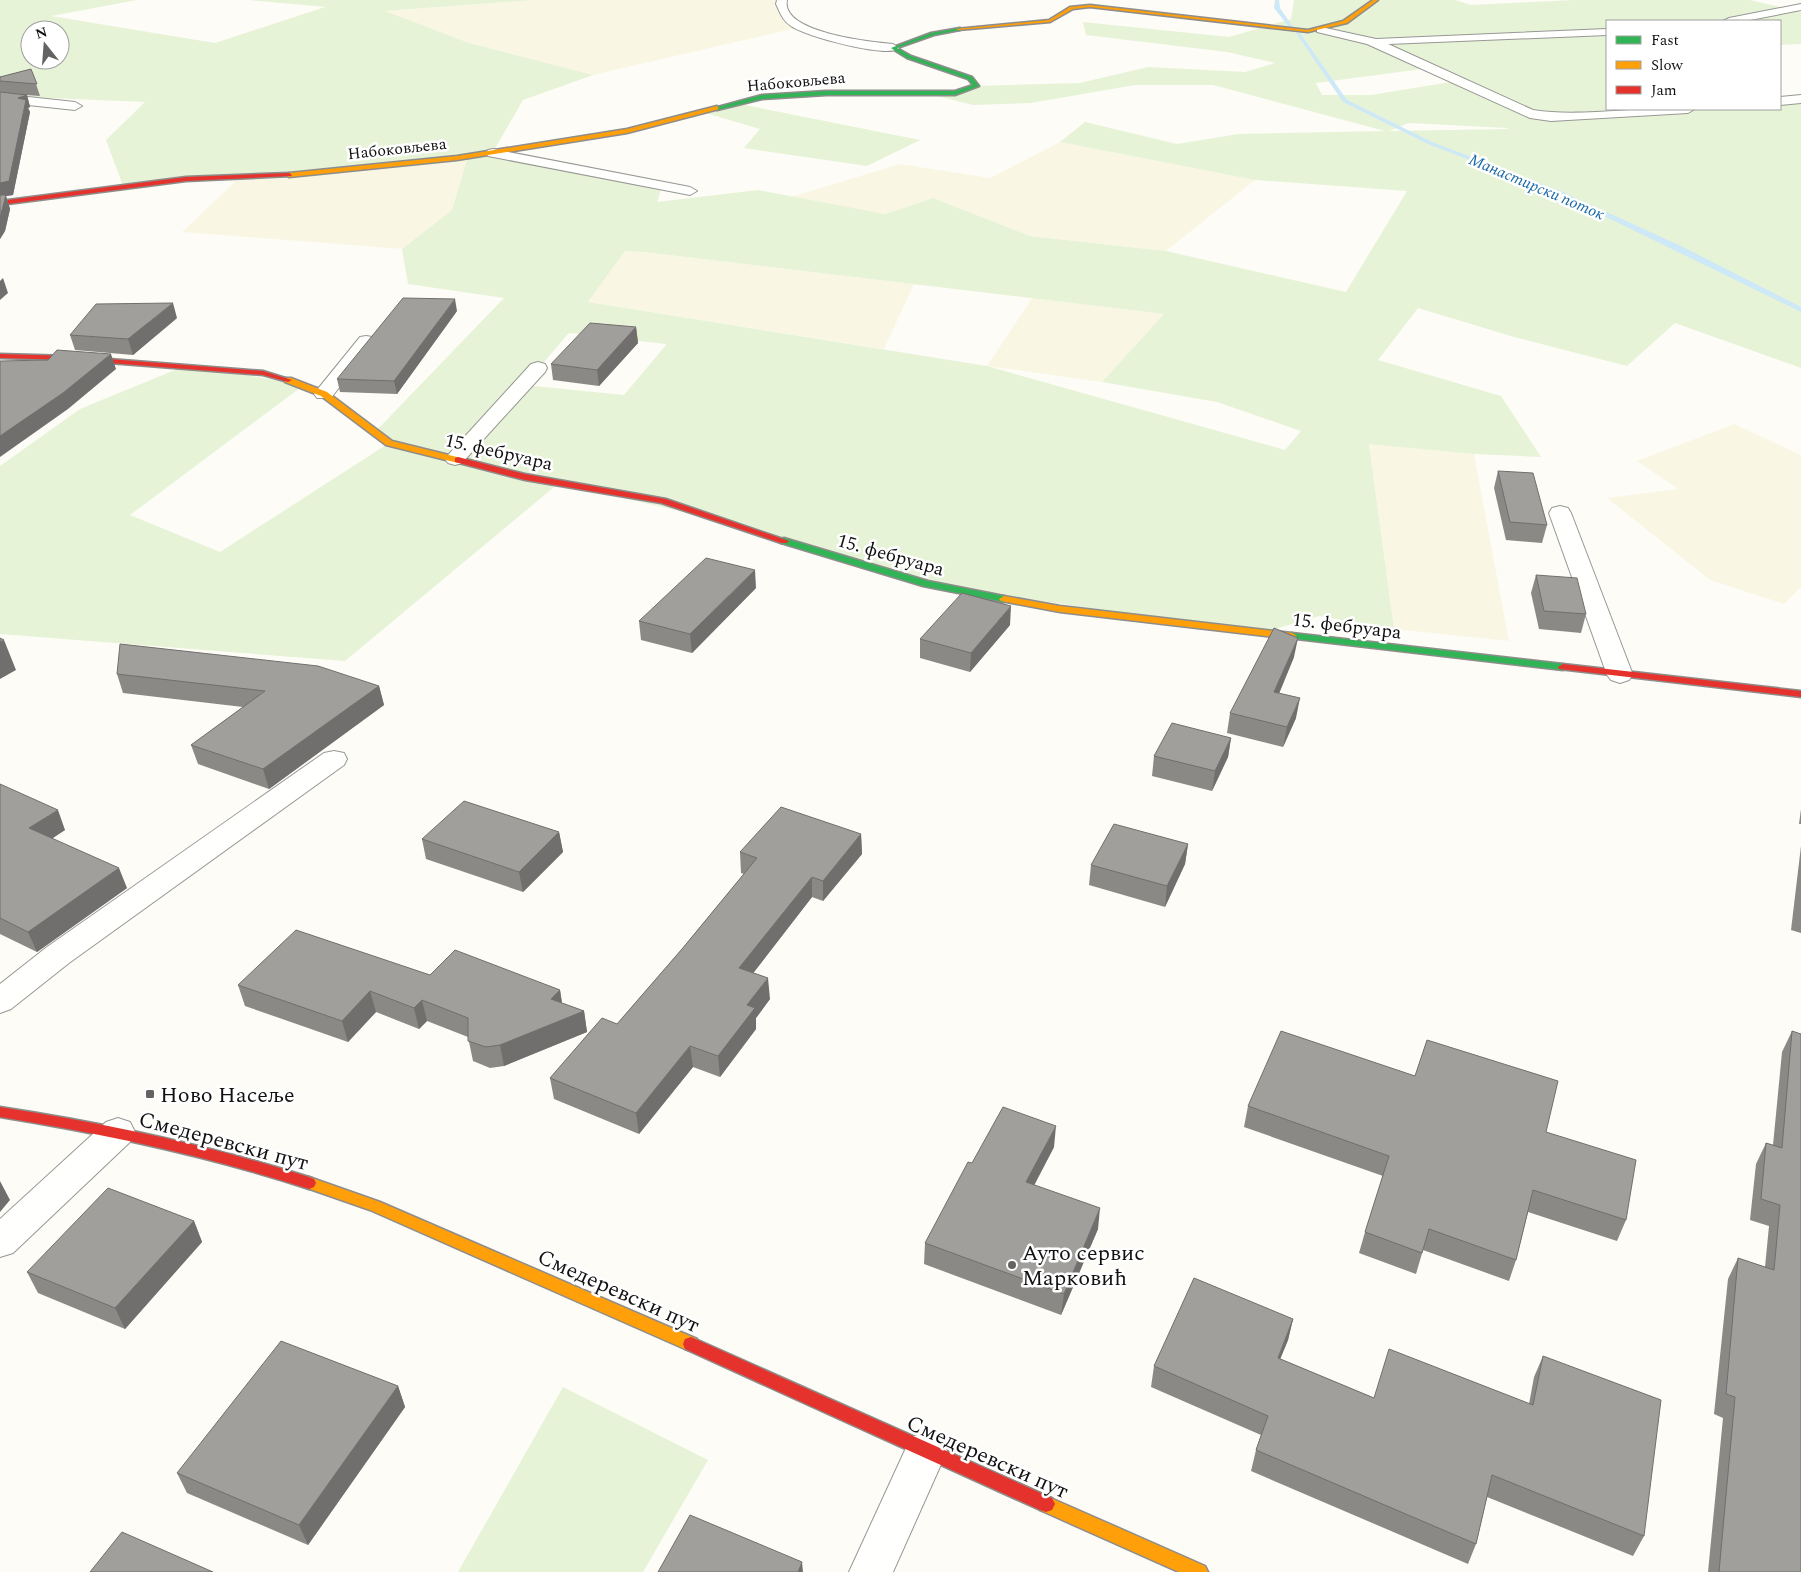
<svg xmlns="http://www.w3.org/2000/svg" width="1801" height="1572" viewBox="0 0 1801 1572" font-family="Spectral,serif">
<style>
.farmland{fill:#f9f7e4}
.green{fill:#e7f3d7;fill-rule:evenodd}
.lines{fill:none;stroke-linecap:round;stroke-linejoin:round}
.stream{fill:#cde8f7;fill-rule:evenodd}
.street-casing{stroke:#979795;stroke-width:2}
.fast-casing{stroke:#8e8d8b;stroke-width:3}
.slow-casing{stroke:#8e8d8b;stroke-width:3}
.jam-casing{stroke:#8e8d8b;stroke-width:3}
.street{fill:#fffffe;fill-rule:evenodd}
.fast{fill:#30b455;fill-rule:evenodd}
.slow{fill:#ff9f0a;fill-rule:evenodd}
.jam{fill:#e5322d;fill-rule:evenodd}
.wall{fill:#8a8986}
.shaded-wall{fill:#716f6d}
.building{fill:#a19f9c;stroke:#716f6d}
.poi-dot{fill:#646362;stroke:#fff;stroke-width:2}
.labels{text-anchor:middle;stroke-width:5;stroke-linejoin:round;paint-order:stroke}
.far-street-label{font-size:16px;fill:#111;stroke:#fff}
.far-water-label{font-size:16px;font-style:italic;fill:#1768a6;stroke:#fff}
.street-label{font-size:19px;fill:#111;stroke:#fff}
.near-poi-label{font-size:22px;fill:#111;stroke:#fff;text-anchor:start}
.near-street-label{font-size:22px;fill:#111;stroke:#fff}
</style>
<rect width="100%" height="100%" fill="#fdfcf7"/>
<g class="farmland">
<polygon points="535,0 777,0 789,19 801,27 593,75 469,43 384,11"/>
<polygon points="1060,142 1255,180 1166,251 1030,236 933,198 885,214 791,197 900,164 990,178"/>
<polygon points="468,156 452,210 402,249 182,232 240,177"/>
<polygon points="625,251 644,252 914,284 884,349 588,302"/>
<polygon points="1032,298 1164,314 1102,382 987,366"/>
<polygon points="1734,424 1801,455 1801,587 1784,604 1710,580 1607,498 1678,489 1637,461"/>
<polygon points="1369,443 1474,454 1509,641 1394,629"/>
</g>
<g class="green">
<path d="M0,0H137L51,16L215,43L325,7L248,0H535L385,11L469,43L593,75L523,100L493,152L662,187L657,202L758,190L885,214L933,198L1030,236L1166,251L1346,292L1407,191L1255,180L1060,142L1085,122L1177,144L1238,134L1385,131L1213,85H1135L1031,103L973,105L929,94L976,86L1080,83L1148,67L1245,72L1275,63L1227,52L1086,35L1083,22L1229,37L1291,19L1294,0H1455L1471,5L1573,0H1750L1801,12V44L1780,45V21H1607V109H1780V105L1801,103V368L1675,323L1627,366L1514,337L1418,308L1378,360L1501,396L1541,457L1474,454L1369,444L1394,629L1319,616L1262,633L926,584L735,524L559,483L345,661L0,634V466L80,409L187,365L304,385L130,515L220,552L389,443L375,432L504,298L408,284L402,249L452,210L468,156L123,186L106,140L145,102L0,96ZM30,30H60V60H30ZM1430,68L1457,81L1371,95H1322L1316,83ZM1409,123L1507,128L1508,129L1389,131ZM625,251L644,252L1164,314L1102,382L1217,402L1301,431L1285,450L987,366L588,302ZM569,333L666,344V345L624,395L524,385Z"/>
<polygon points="735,103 920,140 867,166 744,148 760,129 702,112"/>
<polygon points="563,1387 708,1460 643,1572 458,1572"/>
</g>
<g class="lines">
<g class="stream">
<polygon points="1275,0 1279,0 1280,8 1293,27 1289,27 1274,8"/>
<polygon points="1296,33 1300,33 1347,100 1432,142 1563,192 1681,246 1801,307 1801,312 1559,194 1428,144 1343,102"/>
</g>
<g class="street-casing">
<g id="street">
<path d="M777,0H787C780,33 872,42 893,44L899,48C889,59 804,36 791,26C782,20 780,12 776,4Z"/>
<polygon points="1801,4 1801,10 1745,21 1723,21 1729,18"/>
<path d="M1321,27L1376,39L1607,29V35L1388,44L1533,110C1584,118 1642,105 1695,109L1688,113L1551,121L1530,118L1367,44L1317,32V28Z"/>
<polygon points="0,94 75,102 82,106 75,110 0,102"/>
<polygon points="1801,95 1801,103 1780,105 1780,97"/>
<polygon points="493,149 690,187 697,191 690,195 488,156 486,153 488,150"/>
<polygon points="366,336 372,337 375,341 372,345 331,398 317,398 314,394 317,390 360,337"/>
<polygon points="538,362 545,364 547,368 545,372 462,463 455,465 448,463 445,459 448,455 531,364"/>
<polygon points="1560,506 1568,508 1571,513 1633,675 1629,680 1620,683 1611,680 1607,675 1549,513 1552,508"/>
<polygon points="334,751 344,753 347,759 344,765 69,963 11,1009 0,1013 0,984 47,947 324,753"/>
<polygon points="118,1118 130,1122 135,1132 130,1142 13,1253 0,1257 0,1219 106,1122"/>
<polygon points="926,1432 941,1437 947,1451 893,1572 849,1572 911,1437"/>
</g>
</g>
<g class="fast-casing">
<g id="fast">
<polygon points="960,28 960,30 934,35 897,48 911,56 972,77 979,86 955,95 826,95 762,99 717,110 714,108 762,95 826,91 955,91 973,85 968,79 907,58 891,48 931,33"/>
<polygon points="784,538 928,581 1004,596 1009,599 1004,602 923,586 781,543 781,539"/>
<polygon points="1292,633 1563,664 1568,667 1563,670 1288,638 1287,636"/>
</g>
</g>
<g class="slow-casing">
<g id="slow">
<polygon points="1373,0 1378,0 1347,23 1308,32 1090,7 1073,9 1050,22 958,30 956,29 1049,20 1070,7 1090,5 1308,30 1343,21"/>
<polygon points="717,106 719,109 627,133 457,160 289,177 286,175 289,173 457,156 627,129"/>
<polygon points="285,378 291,378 327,392 392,441 461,458 462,460 458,463 386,445 321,396 285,382"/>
<polygon points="1004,596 1060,606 1292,633 1297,636 1292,639 1060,612 1001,601 999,599"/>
<polygon points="309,1177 380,1202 697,1339 699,1344 697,1349 691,1351 685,1349 370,1210 304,1187 302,1183 304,1179"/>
<polygon points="1046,1496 1205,1566 1208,1572 1179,1572 1040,1510 1037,1504 1040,1498"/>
</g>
</g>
<g class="jam-casing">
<g id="jam">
<polygon points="289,173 292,175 291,176 186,181 0,205 0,201 186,177"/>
<polygon points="0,354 71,356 263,371 292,380 288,382 263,375 71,360 0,358"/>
<polygon points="458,457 525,474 666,499 789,541 787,543 781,543 661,503 525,480 455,462 455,458"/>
<polygon points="1563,664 1801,691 1801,697 1559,669 1558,667"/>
<path d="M0,1107C105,1123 208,1145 309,1177L314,1179L316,1183L314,1187L309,1189C208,1156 105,1134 0,1117Z"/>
<polygon points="691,1337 1052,1498 1055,1504 1052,1510 1046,1512 1040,1510 685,1349 683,1344 685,1339"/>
</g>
</g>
<use href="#street" class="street"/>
<use href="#fast" class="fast"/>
<use href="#slow" class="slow"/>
<use href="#jam" class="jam"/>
</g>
<g class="wall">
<polygon points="31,69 40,96 27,95 30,107 28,108 30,112 13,195 6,196 10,209 5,231 0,239 0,77"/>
<polygon points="457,311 397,394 340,392 337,379"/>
<polygon points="177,318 133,355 75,350 70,335"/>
<polygon points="636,327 638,343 599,386 553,380 551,364"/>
<polygon points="1498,471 1547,525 1542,543 1506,540 1494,488"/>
<polygon points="1536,575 1586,614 1581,633 1539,629 1531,593"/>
<polygon points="756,588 692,653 641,640 639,621"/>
<polygon points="1010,625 970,672 920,658 920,639"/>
<polygon points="1294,657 1279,694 1296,718 1283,747 1227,733 1230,713"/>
<polygon points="117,674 379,686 384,705 269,789 198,764 191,745 243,707 123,693"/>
<polygon points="1231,738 1228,757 1212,791 1152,776 1154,756"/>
<polygon points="0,784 65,830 52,838 127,888 37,952 0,934"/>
<polygon points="1801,809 1801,824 1799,824"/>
<polygon points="559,832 563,852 523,892 426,859 422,839"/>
<polygon points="861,834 862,854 823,901 812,897 753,973 770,999 756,1018 756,1029 720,1077 693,1067 639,1134 554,1099 550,1078 617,1024 682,949 744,874 741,873 740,852"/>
<polygon points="1188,844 1185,864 1165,907 1089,885 1091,865"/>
<polygon points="1801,846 1801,933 1791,930"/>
<polygon points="430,975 560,990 562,1003 584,1011 587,1032 504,1066 490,1068 473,1061 468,1037 427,1021 419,1029 376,1012 348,1042 245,1006 238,985"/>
<polygon points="1792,1031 1801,1572 1708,1572 1723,1418 1714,1414 1728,1279 1738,1258 1765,1267 1769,1226 1750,1220 1756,1164 1766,1143 1773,1145 1782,1052"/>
<polygon points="1248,1106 1546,1132 1626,1220 1617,1241 1528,1212 1516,1260 1509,1281 1423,1250 1416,1274 1359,1253 1365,1232 1383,1176 1244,1127"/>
<polygon points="1054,1147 1034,1185 1098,1229 1061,1315 924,1264 925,1243 972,1163"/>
<polygon points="194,1221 202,1242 125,1329 38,1293 27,1272"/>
<polygon points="1293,1319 1288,1340 1280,1359 1374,1398 1529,1404 1534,1377 1543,1356 1644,1536 1633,1556 1487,1497 1476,1544 1468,1564 1251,1471 1256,1450 1261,1435 1151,1387 1154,1366"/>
<polygon points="398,1386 405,1407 308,1545 187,1493 177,1473"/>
</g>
<g class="shaded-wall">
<polygon points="27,95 30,107 28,108 30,112 13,195 6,196 10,209 5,231 0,239 0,183 18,98"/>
<polygon points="3,278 8,293 0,300 0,281"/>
<polygon points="455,299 457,311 397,394 394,381"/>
<polygon points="173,303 177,318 133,355 128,339"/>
<polygon points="636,327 638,343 599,386 597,370"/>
<polygon points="111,354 116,369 68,409 0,457 0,436"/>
<polygon points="755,570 756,588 692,653 690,634"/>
<polygon points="1011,606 1010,625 970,672 971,653"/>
<polygon points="1298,638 1294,657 1271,712 1274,692"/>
<polygon points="4,640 16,670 0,679 0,642"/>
<polygon points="379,686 384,705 269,789 263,769"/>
<polygon points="1300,698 1296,718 1283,747 1287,727"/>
<polygon points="1231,738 1228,757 1212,791 1215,771"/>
<polygon points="58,810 65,830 38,848 29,828"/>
<polygon points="559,832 563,852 523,892 519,872"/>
<polygon points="861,834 862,854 823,901 823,881"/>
<polygon points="1188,844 1185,864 1165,907 1167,886"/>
<polygon points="119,868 127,888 37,952 28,932"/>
<polygon points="812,877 812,897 741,989 739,968"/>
<polygon points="768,978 770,999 756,1018 756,1029 720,1077 718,1056 747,1005"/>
<polygon points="560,990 563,1010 551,999"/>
<polygon points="370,991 376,1012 348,1042 342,1021"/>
<polygon points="422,1000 427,1021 419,1029 414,1008"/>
<polygon points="584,1011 587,1032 504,1066 500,1045"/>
<polygon points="690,1046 693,1067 639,1134 636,1113"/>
<polygon points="1056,1126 1054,1147 1025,1203 1026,1182"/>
<polygon points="0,1181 10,1200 0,1212"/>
<polygon points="1100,1208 1098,1229 1061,1315 1064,1294"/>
<polygon points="194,1221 202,1242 125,1329 115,1308"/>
<polygon points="1293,1319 1288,1340 1272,1379 1278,1358"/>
<polygon points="398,1386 405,1407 308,1545 299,1525"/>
<polygon points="802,1562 803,1572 798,1572"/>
</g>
<g class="building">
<polygon points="31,69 37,84 0,81 0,77"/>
<polygon points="0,92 27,95 18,98 26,100 9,181 0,183"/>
<polygon points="0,195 6,195 0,218"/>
<polygon points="403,298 455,299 394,381 337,379"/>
<polygon points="173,303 128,339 70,335 96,304"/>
<polygon points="590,323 636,327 597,370 551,364"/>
<polygon points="57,350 111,354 63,393 0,436 0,361 48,360"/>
<polygon points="1498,471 1533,473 1547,525 1510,522"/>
<polygon points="706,558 755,570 690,634 639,621"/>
<polygon points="1536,575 1577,578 1586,614 1544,611"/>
<polygon points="962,593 1011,606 971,653 920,639"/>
<polygon points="1274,628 1298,638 1274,692 1300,698 1287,727 1230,713"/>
<polygon points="0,638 4,640 0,642"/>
<polygon points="120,644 318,666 379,686 263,769 191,745 265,691 117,674"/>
<polygon points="1172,723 1231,738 1215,771 1154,756"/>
<polygon points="0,784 58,810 29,828 119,868 28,932 0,918"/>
<polygon points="464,801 559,832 519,872 422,839"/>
<polygon points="781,807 861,834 823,881 812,877 739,968 768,978 747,1005 755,1008 718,1056 690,1046 636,1113 550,1078 602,1018 617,1024 682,949 757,858 740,852"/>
<polygon points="1114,824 1188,844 1167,886 1091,865"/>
<polygon points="296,930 430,975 455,950 560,990 551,999 584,1011 500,1045 486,1047 468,1041 468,1018 422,1000 414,1008 370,991 342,1021 238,985"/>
<polygon points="1281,1031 1415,1076 1427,1040 1558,1081 1546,1132 1636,1160 1626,1220 1533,1190 1516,1260 1429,1229 1422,1253 1365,1232 1389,1156 1248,1106"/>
<polygon points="1792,1031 1801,1034 1801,1572 1719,1572 1735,1397 1726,1394 1738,1258 1774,1270 1780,1205 1761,1199 1766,1143 1782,1148"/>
<polygon points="1003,1107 1056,1126 1026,1182 1100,1208 1064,1294 925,1243 968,1162 972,1163"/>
<polygon points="108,1188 194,1221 115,1308 27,1272"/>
<polygon points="1194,1278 1293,1319 1278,1358 1374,1398 1389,1349 1533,1405 1543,1356 1661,1400 1644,1536 1492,1475 1476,1544 1256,1450 1268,1416 1154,1366"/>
<polygon points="281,1341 398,1386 299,1525 177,1473"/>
<polygon points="690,1515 802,1562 798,1572 658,1572"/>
<polygon points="122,1532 213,1572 90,1572"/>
</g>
<g class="poi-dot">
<rect x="145" y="1089" width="10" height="10" rx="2.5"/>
<circle cx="1012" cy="1265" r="5"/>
</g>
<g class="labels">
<g class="far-street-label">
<text transform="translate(796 81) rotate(-5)" y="6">Набоковљева</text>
<text transform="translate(397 148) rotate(-6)" y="6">Набоковљева</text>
</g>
<g class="far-water-label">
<text transform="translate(1537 186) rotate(23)" y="6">Манастирски поток</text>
</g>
<g class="street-label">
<text transform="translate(499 451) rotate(13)" y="7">15. фебруара</text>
<text transform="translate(891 554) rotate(16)" y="7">15. фебруара</text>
<text transform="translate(1347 625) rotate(7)" y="7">15. фебруара</text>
</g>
<g class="near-poi-label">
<text x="160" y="1102">Ново Насеље</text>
<text x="1022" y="1260">Ауто сервис<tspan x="1022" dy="25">Марковић</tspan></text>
</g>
<g class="near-street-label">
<text transform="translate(224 1140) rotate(15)" y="8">Смедеревски пут</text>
<text transform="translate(619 1290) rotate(24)" y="8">Смедеревски пут</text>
<text transform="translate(988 1456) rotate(24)" y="8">Смедеревски пут</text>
</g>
</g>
<rect x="1606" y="20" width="175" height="90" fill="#ffffff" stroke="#a0a0a0"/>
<rect x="1616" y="36" width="25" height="8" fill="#30b455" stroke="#a0a0a0"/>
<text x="1651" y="45" font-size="15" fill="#111111">Fast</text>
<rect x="1616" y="61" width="25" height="8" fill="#ff9f0a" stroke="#a0a0a0"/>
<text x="1651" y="70" font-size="15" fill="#111111">Slow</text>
<rect x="1616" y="86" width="25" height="8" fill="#e5322d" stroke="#a0a0a0"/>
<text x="1651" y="95" font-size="15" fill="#111111">Jam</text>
<g transform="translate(45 45) rotate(343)"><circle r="24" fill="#ffffff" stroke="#a0a0a0"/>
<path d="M0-4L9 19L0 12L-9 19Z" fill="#646362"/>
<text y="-8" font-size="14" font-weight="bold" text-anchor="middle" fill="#111111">N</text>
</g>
</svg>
